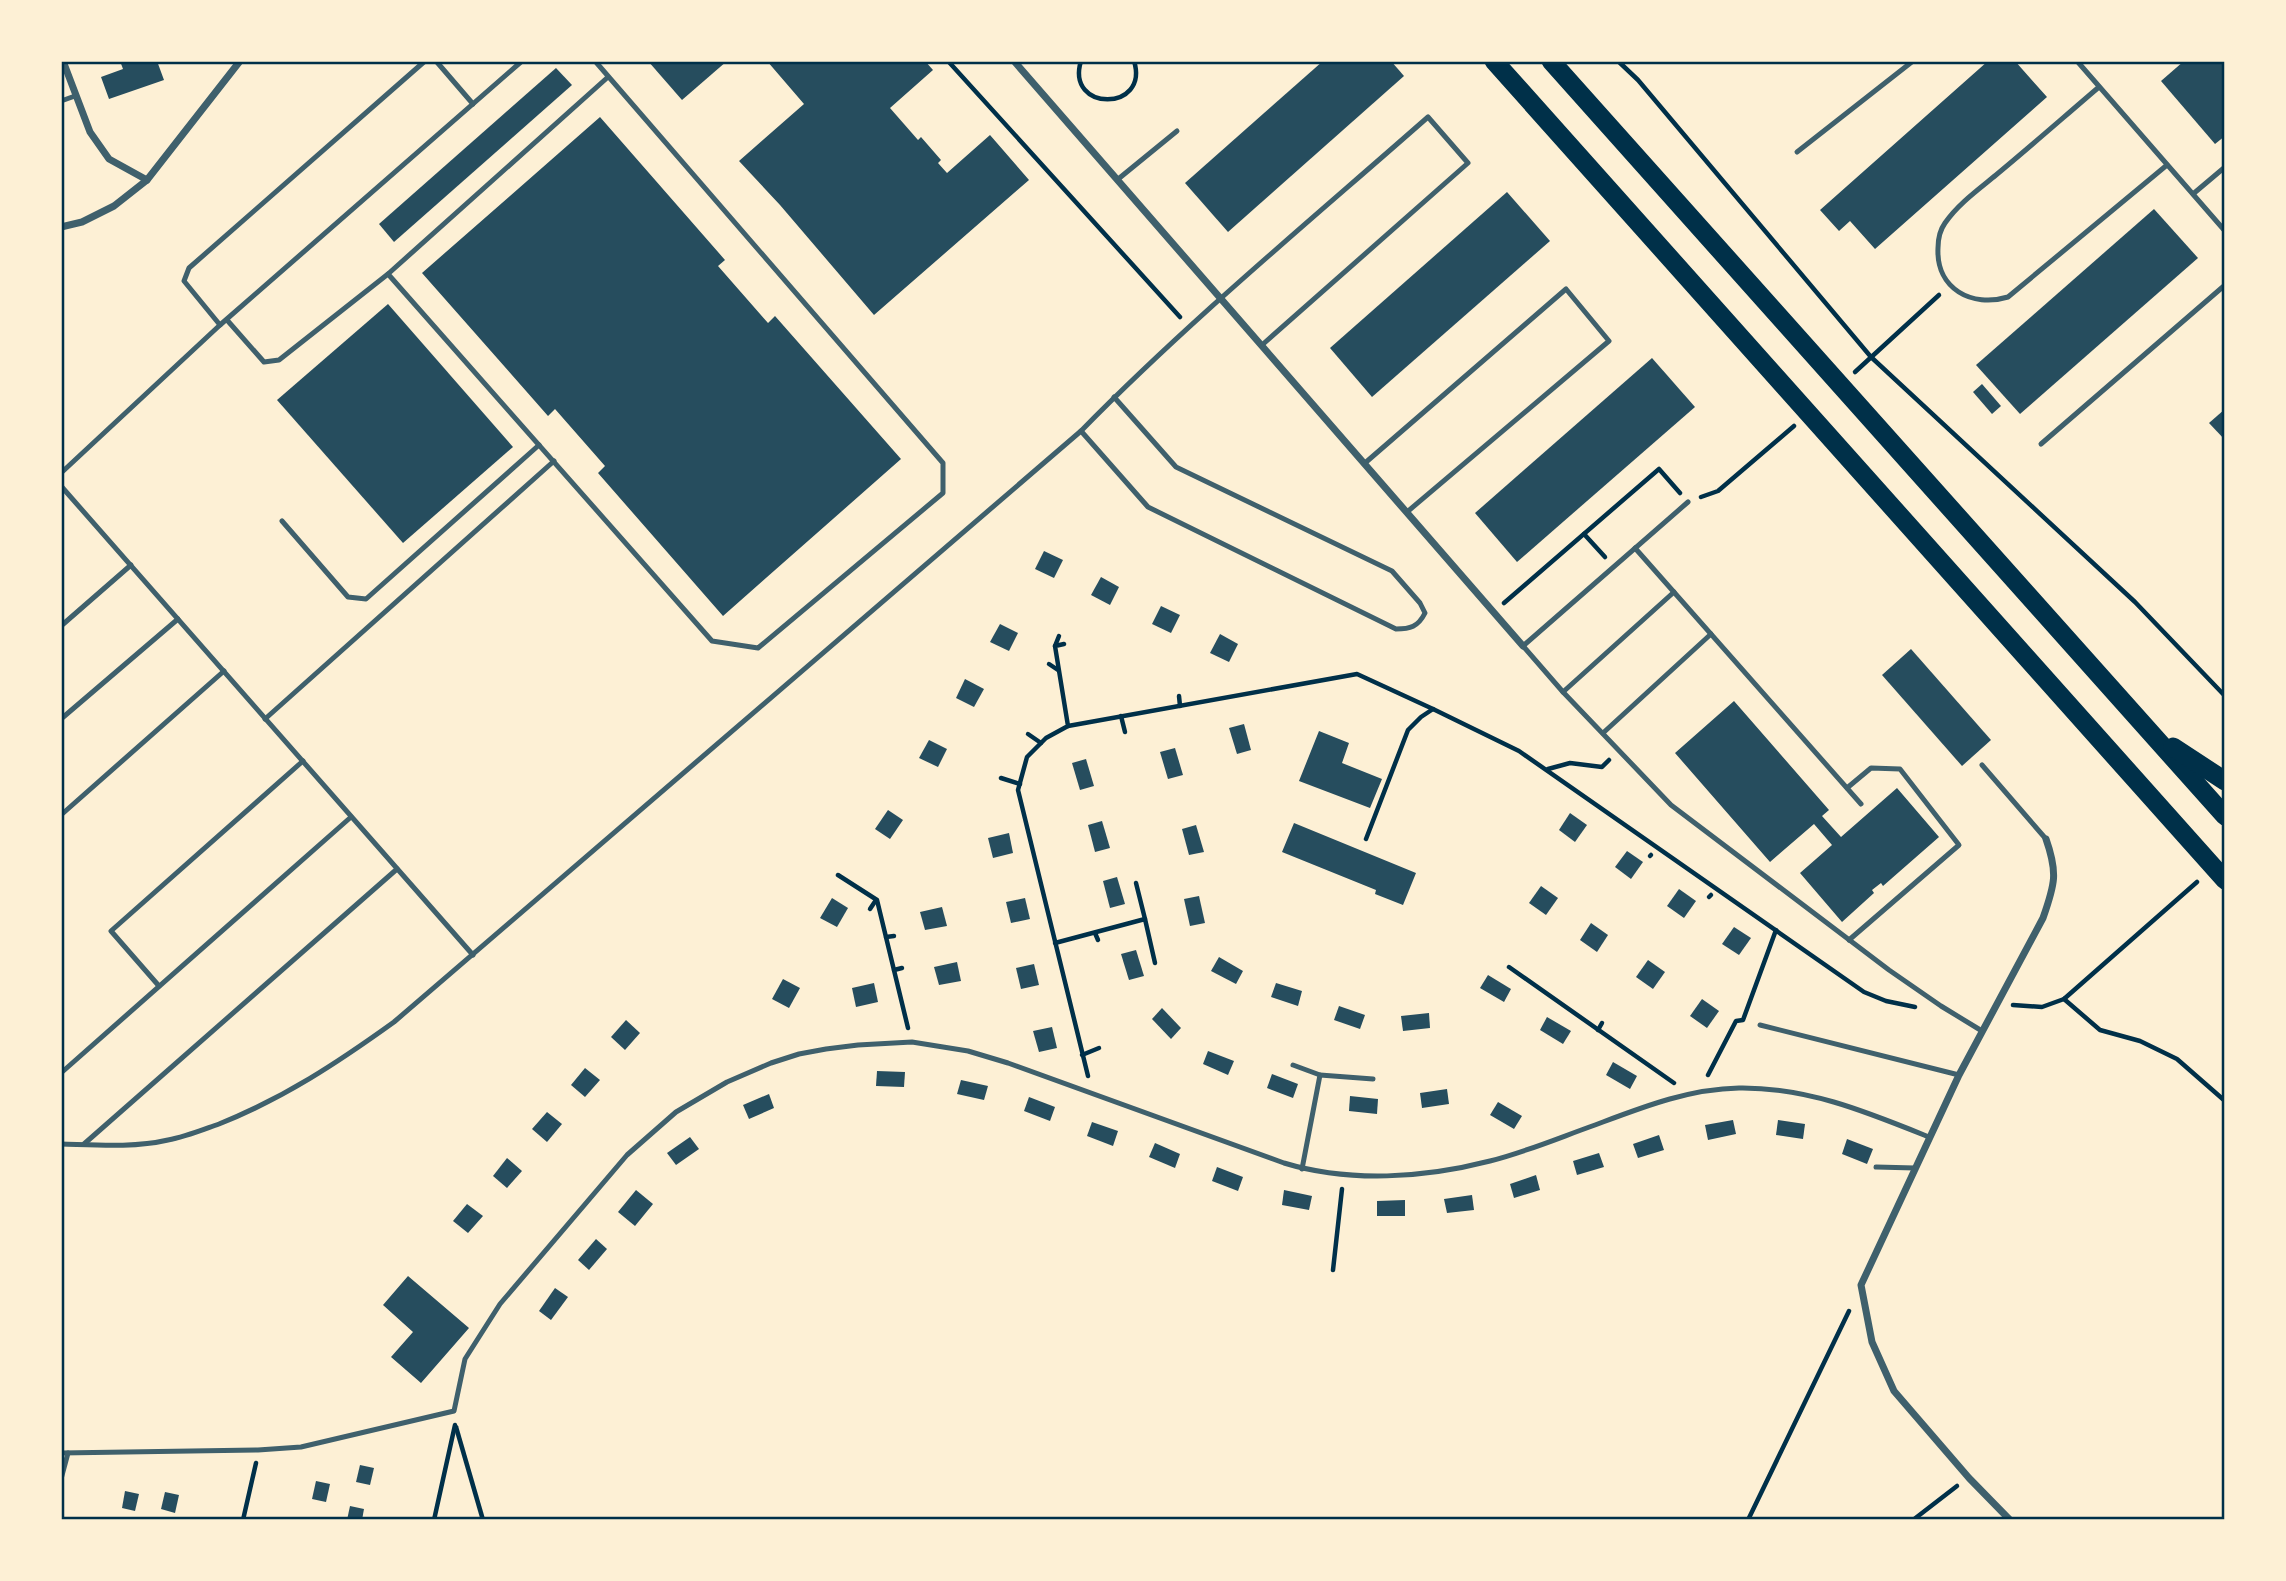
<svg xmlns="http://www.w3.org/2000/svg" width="2286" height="1581" viewBox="0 0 2286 1581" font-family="Commissioner,sans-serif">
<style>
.building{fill:#264d5e}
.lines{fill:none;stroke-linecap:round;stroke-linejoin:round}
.path{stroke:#003049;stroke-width:4.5}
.service{stroke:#3f606c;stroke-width:5}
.minor{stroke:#3f606c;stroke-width:7}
.trunk{stroke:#003049;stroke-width:19}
.neatline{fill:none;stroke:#003049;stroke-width:2.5}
</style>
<rect width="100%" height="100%" fill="#fdf0d5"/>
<g class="building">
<polygon points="120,61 157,61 164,80 109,99 101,77 123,69"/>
<polygon points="648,61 727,61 682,100"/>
<polygon points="767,61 849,61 850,63 853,61 925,61 933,70 890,108 918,140 921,137 941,160 938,163 947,173 990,135 1029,180 874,315 780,205 739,161 804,104"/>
<polygon points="1323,61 1391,61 1404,76 1228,232 1185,183"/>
<polygon points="1988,61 2015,61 2047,97 1875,249 1850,221 1839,231 1820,210"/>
<polygon points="2184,61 2225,61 2225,136 2215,144 2161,81"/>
<polygon points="556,68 572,85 394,242 379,224"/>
<polygon points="600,117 725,260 718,266 768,323 775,316 901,459 723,616 598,473 605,466 555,409 548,416 422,273"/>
<polygon points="1507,192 1550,241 1372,397 1330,348"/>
<polygon points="2154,209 2198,258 2020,414 1976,365"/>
<polygon points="388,304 513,447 403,543 277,400"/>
<polygon points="1652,358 1695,407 1517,562 1475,513"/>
<polygon points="1982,384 2001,406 1992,414 1973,392"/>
<polygon points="2225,409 2225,440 2209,423"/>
<polygon points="1044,551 1063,560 1054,578 1035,569"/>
<polygon points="1101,577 1119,587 1110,605 1091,595"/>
<polygon points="1161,606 1180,615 1171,633 1152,624"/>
<polygon points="1000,624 1018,633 1009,651 990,642"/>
<polygon points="1220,634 1238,644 1229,662 1210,653"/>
<polygon points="1911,649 1991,740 1962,766 1882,675"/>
<polygon points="965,679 984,689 974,707 956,698"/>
<polygon points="1734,701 1829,810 1822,816 1841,837 1897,788 1939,837 1883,886 1881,883 1872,890 1874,893 1842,922 1800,873 1832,845 1814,824 1770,862 1675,753"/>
<polygon points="1244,724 1251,750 1237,754 1229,728"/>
<polygon points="1319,731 1349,743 1342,763 1382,779 1370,808 1299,781"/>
<polygon points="929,740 947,749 938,767 919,758"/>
<polygon points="1175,748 1183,775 1168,779 1160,752"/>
<polygon points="1086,759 1094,786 1080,790 1072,763"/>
<polygon points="888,810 903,820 890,839 875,829"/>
<polygon points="1570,813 1587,825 1575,842 1559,830"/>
<polygon points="1102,821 1110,848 1095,852 1088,825"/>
<polygon points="1294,823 1416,873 1403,905 1375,894 1376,890 1282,852"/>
<polygon points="1196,825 1204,852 1189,855 1182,829"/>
<polygon points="1009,833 1013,853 993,858 988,838"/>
<polygon points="1627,851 1643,862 1631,879 1615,867"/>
<polygon points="1117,877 1125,904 1110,908 1103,881"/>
<polygon points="1541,886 1558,898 1546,915 1529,903"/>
<polygon points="1679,889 1696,901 1684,918 1667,906"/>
<polygon points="1199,896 1205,923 1190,926 1184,899"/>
<polygon points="832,898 848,908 837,927 820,918"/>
<polygon points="1025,898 1030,919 1011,923 1006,902"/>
<polygon points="942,907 947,926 925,930 920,912"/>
<polygon points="1591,923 1608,935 1597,952 1580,940"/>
<polygon points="1734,927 1751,938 1739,955 1722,944"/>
<polygon points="1136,950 1144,976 1129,980 1121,954"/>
<polygon points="1219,957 1243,971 1236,984 1211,971"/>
<polygon points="1648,960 1665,972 1653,989 1636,977"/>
<polygon points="957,962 961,981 939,985 934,967"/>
<polygon points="1034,964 1039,985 1021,989 1016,968"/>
<polygon points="1488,975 1511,989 1504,1002 1480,988"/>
<polygon points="783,979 800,988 789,1008 772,999"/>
<polygon points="874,983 878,1002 856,1007 852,988"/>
<polygon points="1276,983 1302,991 1298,1006 1271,997"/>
<polygon points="1702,999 1719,1011 1707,1028 1690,1016"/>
<polygon points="1339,1006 1365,1015 1360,1029 1334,1020"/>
<polygon points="1162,1008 1181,1028 1171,1039 1152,1019"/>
<polygon points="1429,1013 1430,1028 1403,1031 1401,1016"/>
<polygon points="1547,1017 1571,1031 1563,1044 1540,1030"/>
<polygon points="626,1020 640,1033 625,1050 611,1037"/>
<polygon points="1052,1027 1057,1048 1039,1052 1033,1031"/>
<polygon points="1208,1051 1234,1061 1228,1075 1203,1064"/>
<polygon points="1613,1062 1637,1076 1630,1089 1606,1075"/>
<polygon points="585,1068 600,1080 585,1097 571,1085"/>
<polygon points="877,1071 905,1072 904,1087 876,1086"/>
<polygon points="1272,1074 1298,1084 1293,1098 1267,1088"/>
<polygon points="961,1080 988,1086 984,1100 957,1094"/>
<polygon points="1447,1089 1449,1104 1422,1108 1420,1093"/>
<polygon points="769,1094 774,1108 749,1119 743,1105"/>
<polygon points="1350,1096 1378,1099 1377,1114 1349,1111"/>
<polygon points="1029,1097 1055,1107 1050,1121 1024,1111"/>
<polygon points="1498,1102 1522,1116 1514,1129 1490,1115"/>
<polygon points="547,1112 562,1124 547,1142 532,1129"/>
<polygon points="1733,1120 1736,1134 1708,1140 1705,1125"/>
<polygon points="1778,1120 1805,1124 1803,1139 1776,1135"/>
<polygon points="1092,1122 1118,1131 1113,1146 1087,1136"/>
<polygon points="1659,1135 1664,1150 1638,1158 1633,1144"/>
<polygon points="690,1137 699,1149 676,1165 667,1153"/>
<polygon points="1847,1139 1873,1149 1867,1164 1842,1154"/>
<polygon points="1155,1143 1180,1154 1175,1168 1149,1157"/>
<polygon points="1599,1153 1604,1167 1577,1175 1573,1161"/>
<polygon points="507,1158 522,1171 507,1188 493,1176"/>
<polygon points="1217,1167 1243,1177 1238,1191 1212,1181"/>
<polygon points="1536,1175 1540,1190 1514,1198 1510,1184"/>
<polygon points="636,1190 653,1204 635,1226 618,1212"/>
<polygon points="1284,1190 1312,1196 1309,1210 1282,1205"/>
<polygon points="1472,1195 1474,1210 1447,1213 1444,1199"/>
<polygon points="1405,1200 1405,1216 1377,1216 1377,1201"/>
<polygon points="467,1204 483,1216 468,1233 453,1221"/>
<polygon points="596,1239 607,1249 589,1270 578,1260"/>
<polygon points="408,1276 469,1328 421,1383 391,1357 413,1332 383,1305"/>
<polygon points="555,1288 568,1297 551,1320 539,1311"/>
<polygon points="360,1465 374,1468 370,1485 356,1482"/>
<polygon points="316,1481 330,1484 326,1502 312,1499"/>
<polygon points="125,1491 139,1494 135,1511 122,1508"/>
<polygon points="165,1492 179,1495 175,1513 161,1509"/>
<polygon points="350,1506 364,1509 362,1520 347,1520"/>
</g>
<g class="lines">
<g class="path">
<polyline points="948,61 1180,317"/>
<path d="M1081,61C1065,112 1150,112 1134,61"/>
<polyline points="1618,61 1638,80 1871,357 2135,602 2225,696"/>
<polyline points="1855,372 1939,295"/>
<polyline points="1701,497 1718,491 1794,426"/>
<polyline points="1584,534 1605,557"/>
<polyline points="1504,603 1659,469 1680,493"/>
<polyline points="1064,644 1055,646 1068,726 1046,738 1027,757 1018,790 1088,1076"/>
<polyline points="1055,646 1059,636"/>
<polyline points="1049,664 1058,670"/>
<polyline points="1179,696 1180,706"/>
<polyline points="1121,716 1125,732"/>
<polyline points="1068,726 1357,674 1433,709"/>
<polyline points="1028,734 1041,743"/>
<polyline points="1548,769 1570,763 1602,767 1609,760"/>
<polyline points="1001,778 1020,784"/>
<polyline points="1366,839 1408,730 1421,717 1433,709 1519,751 1864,992 1886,1001 1915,1007"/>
<polyline points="1650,856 1651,855"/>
<polyline points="838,875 877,900 908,1028"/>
<polyline points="1136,883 1145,919"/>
<polyline points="1709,897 1711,895"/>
<polyline points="870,909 876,900"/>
<polyline points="1095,933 1098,940"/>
<polyline points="886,937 894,936"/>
<polyline points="1055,943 1145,919 1155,963"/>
<polyline points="1509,967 1674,1083"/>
<polyline points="894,970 902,968"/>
<polyline points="2064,999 2100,1030 2140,1041 2177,1059 2225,1101"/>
<polyline points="2013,1005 2042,1007 2064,999 2197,882"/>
<polyline points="1598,1030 1602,1023"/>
<polyline points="1082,1055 1099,1048"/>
<polyline points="1708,1075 1736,1021 1743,1020 1776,930"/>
<polyline points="1333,1270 1342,1189"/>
<polyline points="456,1427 483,1520"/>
<polyline points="243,1520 256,1463"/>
<polyline points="434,1520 455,1425"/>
<polyline points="1748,1520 1849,1311"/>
<polyline points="1913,1520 1957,1486"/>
</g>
<g class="service">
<polyline points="436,61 473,104"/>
<polyline points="595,61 943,463 943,493 758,648 712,641 388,274 608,77"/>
<polyline points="2077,61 2225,231"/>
<path d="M2099,87C2065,116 2031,146 1996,175C1979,189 1958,204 1945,223C1940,230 1938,239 1938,248C1936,289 1972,308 2008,297L2167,165"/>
<polyline points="61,101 75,96"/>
<polyline points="1797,152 1913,61"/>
<polyline points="1117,180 1177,131"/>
<polyline points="2193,194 2225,167"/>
<polyline points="227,320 264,362 279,360 388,274"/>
<polyline points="220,325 184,281 189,268 425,61"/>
<path d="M1081,431L1148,507L1396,629C1410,629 1418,627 1425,613L1420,603L1392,571L1176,467L1114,397"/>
<polyline points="2041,444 2225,285"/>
<polyline points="1365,463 1566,289 1609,341 1407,512"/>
<polyline points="61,473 220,325 522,61"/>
<polyline points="61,486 473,955"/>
<polyline points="1688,502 1523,646 1563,692 1671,805 1889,970 1941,1006 1982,1031"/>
<polyline points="282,521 348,597 366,599 539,445"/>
<polyline points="1635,548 1861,804"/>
<polyline points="61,626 131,565"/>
<polyline points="1563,692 1674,592"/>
<polyline points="61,719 178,619"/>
<polyline points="265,719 554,461"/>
<polyline points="1603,733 1711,634"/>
<polyline points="1982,765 2046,839"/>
<polyline points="1847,788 1871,768 1900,769 1959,845 1849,940"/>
<polyline points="61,815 224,671"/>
<polyline points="159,986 111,931 303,761"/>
<polyline points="1760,1025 1959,1075"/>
<polyline points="1293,1065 1320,1075"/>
<polyline points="61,1073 351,817"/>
<path d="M61,1144C96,1145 134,1148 168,1140C185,1137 202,1130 219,1124C284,1098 337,1063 394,1022L1081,431C1190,320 1311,220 1428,117L1468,163L1262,345"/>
<polyline points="84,1144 397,869"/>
<polyline points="1876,1167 1915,1168"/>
<polyline points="1302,1169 1320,1075 1373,1079"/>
<path d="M61,1453L258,1450L301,1447L454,1411L465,1359L500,1304L627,1155L676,1112L727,1082L771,1063L799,1054L826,1049L858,1045L912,1042L968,1051L1008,1063L1284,1163C1350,1183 1424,1178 1490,1161C1526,1152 1561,1137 1595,1125C1643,1107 1688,1089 1739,1088C1807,1087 1867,1112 1929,1137"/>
<polyline points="61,1479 68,1453"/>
</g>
<g class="minor">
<polyline points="63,61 90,132 109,159 147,180"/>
<polyline points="1014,61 1523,646"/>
<polyline points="61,227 82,222 114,206 147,180 240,61"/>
<path d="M2010,1520L1969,1478L1894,1391L1872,1342L1861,1285L1959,1075L2043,918C2055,884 2058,873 2046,839"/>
</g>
<g class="trunk">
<polyline points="1494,61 2225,880"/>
<polyline points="1551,61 2225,816"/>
<polyline points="2173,747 2225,781"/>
</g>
</g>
<rect width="2286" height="1581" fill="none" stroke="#fdf0d5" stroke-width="126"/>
<rect x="63" y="63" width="2160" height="1455" class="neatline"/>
</svg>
